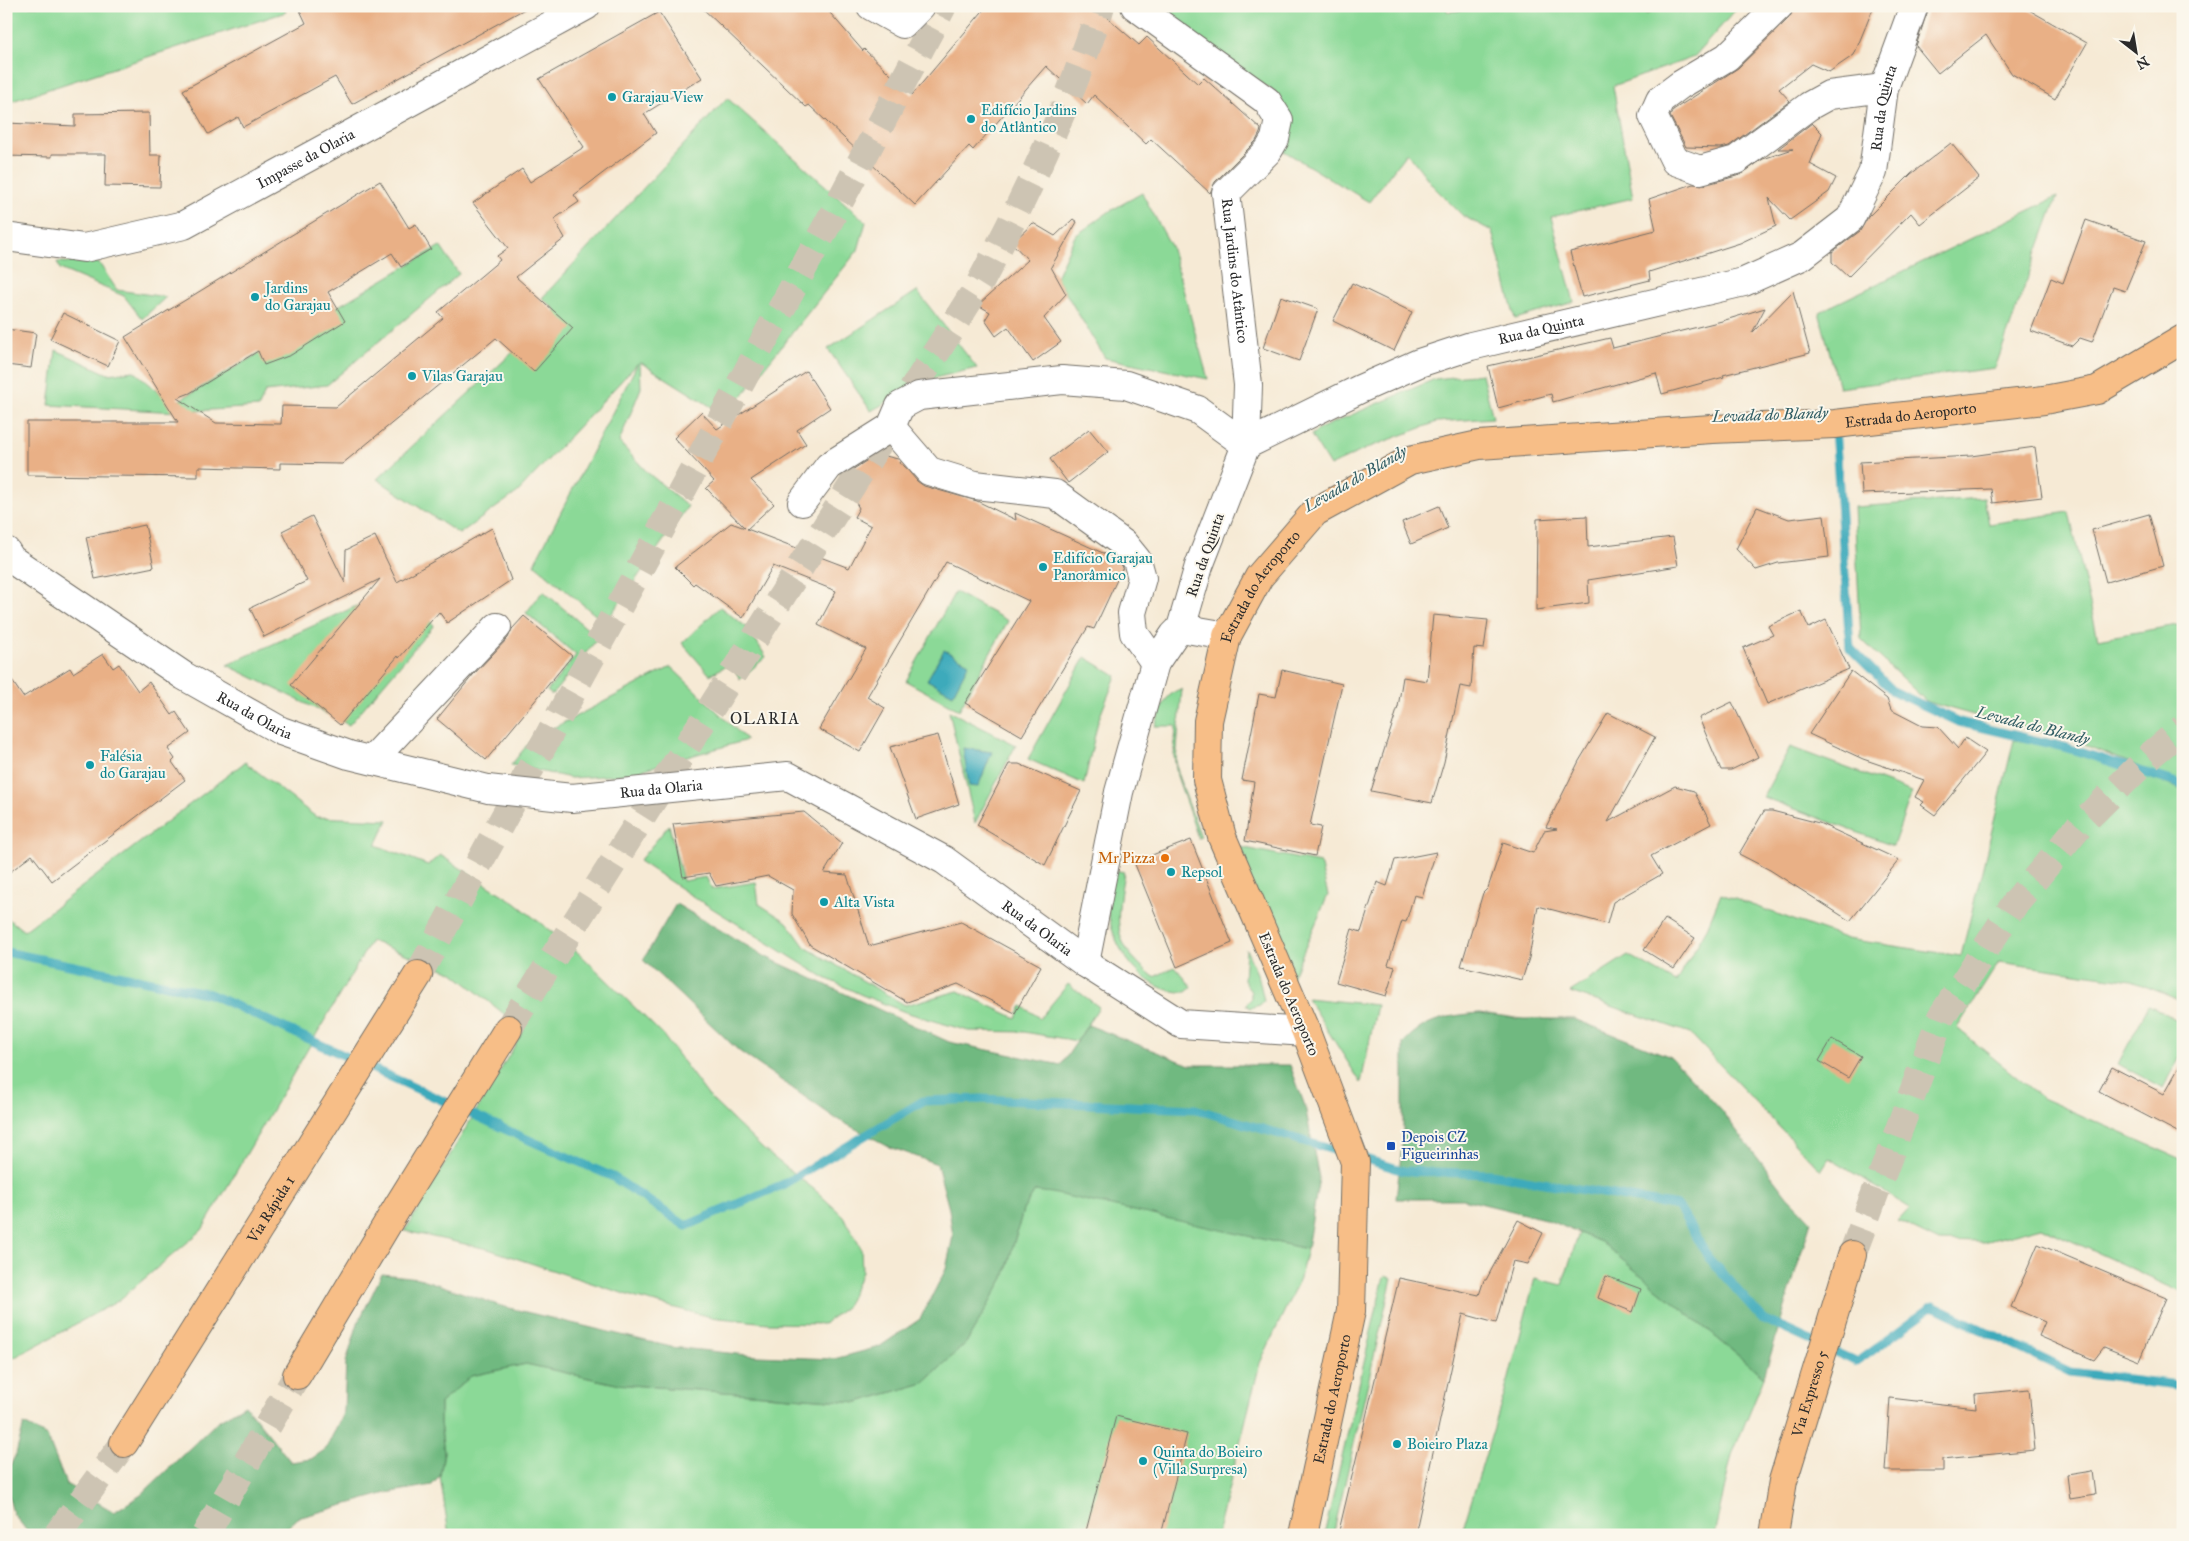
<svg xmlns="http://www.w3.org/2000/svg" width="2189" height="1541" viewBox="0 0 2189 1541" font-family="'IM FELL Great Primer',serif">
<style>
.green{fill:#8bd997;stroke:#5b8261}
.forest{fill:#70b980;stroke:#4e7256}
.water{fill:#3caabb;stroke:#346a73}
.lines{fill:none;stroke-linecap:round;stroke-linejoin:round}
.stream{stroke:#3caabb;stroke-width:9}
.building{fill:#e9b086}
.major-tunnel{stroke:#cdc4b3;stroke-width:28;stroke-dasharray:28 14;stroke-linecap:butt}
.highway-tunnel{stroke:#cdc4b3;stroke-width:28;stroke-dasharray:28 14;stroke-linecap:butt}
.minor-casing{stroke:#726e66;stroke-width:30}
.major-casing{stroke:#726e66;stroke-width:30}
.highway-casing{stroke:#726e66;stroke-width:30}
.minor{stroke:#fff;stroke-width:28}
.major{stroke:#f7be87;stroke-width:28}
.highway{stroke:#f7be87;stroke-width:28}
.culture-dot{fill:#0f9aa8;stroke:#fbf7ec;stroke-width:2}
.food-dot{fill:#e8710a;stroke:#fbf7ec;stroke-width:2}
.transit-dot{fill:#1a4fb4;stroke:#fbf7ec;stroke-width:2}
.labels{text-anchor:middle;stroke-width:4;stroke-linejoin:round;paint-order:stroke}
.culture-label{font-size:15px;fill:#0d838f;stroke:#fbf7ec;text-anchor:start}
.street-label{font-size:15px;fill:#2b2b2b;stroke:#fbf7ec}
.food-label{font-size:15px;fill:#c56008;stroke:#fbf7ec;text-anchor:end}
.transit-label{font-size:15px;fill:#164399;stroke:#fbf7ec;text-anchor:start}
.water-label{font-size:16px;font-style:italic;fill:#325e65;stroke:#fbf7ec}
.neighbourhood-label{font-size:16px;letter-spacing:1px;fill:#2b2b2b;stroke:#fbf7ec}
</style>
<rect width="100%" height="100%" fill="#fbf7ec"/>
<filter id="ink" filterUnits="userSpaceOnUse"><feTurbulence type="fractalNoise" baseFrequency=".02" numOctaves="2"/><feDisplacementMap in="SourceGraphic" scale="10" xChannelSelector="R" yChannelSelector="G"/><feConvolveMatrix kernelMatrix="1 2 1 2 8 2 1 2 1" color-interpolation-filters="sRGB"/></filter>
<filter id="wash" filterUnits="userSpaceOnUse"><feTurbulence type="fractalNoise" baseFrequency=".0096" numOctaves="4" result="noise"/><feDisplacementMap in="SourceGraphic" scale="20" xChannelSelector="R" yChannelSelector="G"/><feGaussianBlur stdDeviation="1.12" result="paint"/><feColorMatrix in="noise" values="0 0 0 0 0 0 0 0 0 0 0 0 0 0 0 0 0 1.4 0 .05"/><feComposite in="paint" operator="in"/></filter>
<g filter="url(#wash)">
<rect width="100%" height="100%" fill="#f6ead5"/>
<g class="green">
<polygon points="6,6 282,6 286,12 6,103"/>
<polygon points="1145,6 1445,6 1448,12 1497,6 1632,6 1647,14 1662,6 1739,6 1694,57 1613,86 1633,198 1551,217 1574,302 1515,319 1492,231 1463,216 1433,186 1407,152 1369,202 1284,151 1279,95"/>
<polygon points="727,98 866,222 858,250 726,416 640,362 641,388 619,442 648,473 688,506 605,623 534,564 638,363 518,492 459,534 377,479 557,311 542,298"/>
<polygon points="1142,193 1171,246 1208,379 1105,358 1056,277 1075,236 1110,211"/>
<polygon points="2057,197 1995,368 1839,388 1819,312"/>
<polygon points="440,246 459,274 327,385 265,392 259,407 178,412 49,405 56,350 108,374 134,371 173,404"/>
<polygon points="57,262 99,263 117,290 166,297 142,319 124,296 60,269"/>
<polygon points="917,291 977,368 926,380 871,411 828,349"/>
<polygon points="1482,374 1493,418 1437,422 1370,447 1330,466 1311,435 1321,428 1435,379"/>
<polygon points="1984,498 1989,524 2069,512 2098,639 2183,624 2183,784 2067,738 1988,719 1927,702 1861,639 1854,507"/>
<polygon points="396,588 434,625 349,725 227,665"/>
<polygon points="543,591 598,638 552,695 547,691 576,655 526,613"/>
<polygon points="955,592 1008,621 959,710 906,681"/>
<polygon points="720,607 749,629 766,657 740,679 731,663 710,675 682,643"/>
<polygon points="1085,657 1116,676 1098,721 1084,784 1028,759"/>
<polygon points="671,667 747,740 624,775 571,778 511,765 532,739"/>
<path d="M1182,689L1176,761L1179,778L1201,837L1198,838L1177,776L1174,756L1176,726H1155C1160,712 1165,692 1182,689Z"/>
<polygon points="949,711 1016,745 975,823"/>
<polygon points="2014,740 2068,748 2183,790 2183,1001 2132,981 1999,962 1957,1028 2042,1098 2183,1160 2183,1292 2041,1227 1984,1242 1939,1241 1898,1221 1910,1208 1829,1158 1821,1171 1690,1033 1570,992 1628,955 1676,982 1706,930 1721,894 1847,939 1961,956"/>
<polygon points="1790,747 1912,792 1893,846 1763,797"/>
<polygon points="245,762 316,817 388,820 376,845 428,865 440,855 514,902 582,956 662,1034 710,1098 764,1150 815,1190 843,1216 861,1248 862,1272 846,1307 824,1324 768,1323 710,1317 637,1298 488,1249 405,1231 524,1030 452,972 371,941 202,1230 118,1301 6,1362 6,917 24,931"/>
<polygon points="669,825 683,881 706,877 712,889 756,882 759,904 787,922 805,947 905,1005 958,991 1016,1018 1022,1006 1040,1018 1068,984 1099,1007 1077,1041 1024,1032 968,1031 905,1012 862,995 825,978 689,894 639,861"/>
<polygon points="1225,844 1320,863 1328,895 1291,980"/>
<path d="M1114,870L1124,872C1121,892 1114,923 1123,942C1128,955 1143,968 1154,977L1175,967L1192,987L1186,992C1144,994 1113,950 1108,911C1106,899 1112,882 1114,870Z"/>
<polygon points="1246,949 1259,978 1264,1001 1260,1005 1249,1008 1246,1004 1251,999 1251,992 1244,980"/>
<polygon points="1307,998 1377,1005 1361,1083"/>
<polygon points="2149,1005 2183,1023 2183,1052 2163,1088 2118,1064"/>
<polygon points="1035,1191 1047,1191 1307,1249 1300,1278 1260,1363 1217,1535 449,1535 440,1476 444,1452 440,1423 440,1403 471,1376 526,1364 616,1384 858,1402 924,1383 966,1343 1004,1278 1023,1210"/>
<polygon points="1579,1233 1601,1242 1764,1377 1732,1455 1714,1535 1461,1535 1509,1378 1535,1278 1562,1285"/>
<polygon points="1384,1276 1392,1278 1333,1535 1324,1535"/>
</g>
<g class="forest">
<polygon points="676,904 766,957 949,1042 1061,1065 1088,1025 1190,1065 1290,1065 1305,1106 1319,1178 1307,1249 1052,1193 1035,1191 1023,1210 1004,1278 966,1343 924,1383 858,1402 616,1384 526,1364 471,1376 440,1403 440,1423 444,1452 440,1476 432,1485 387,1493 298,1518 279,1535 30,1535 13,1513 6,1487 6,1474 16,1454 24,1424 47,1436 66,1484 114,1512 141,1495 218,1421 245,1405 291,1462 311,1459 326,1449 344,1411 346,1362 358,1323 382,1274 419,1278 501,1306 671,1347 757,1356 834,1359 879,1347 920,1319 946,1269 953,1236 949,1209 937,1164 890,1147 835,1118 739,1051 643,960"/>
<path d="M1480,1013L1523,1019H1574L1671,1057L1720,1109L1787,1196L1811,1221L1764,1377L1601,1242L1545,1219L1463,1199H1396L1403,1136V1043C1426,1018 1448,1016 1480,1013Z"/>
</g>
<g class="water">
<polygon points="944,650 969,663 953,694 927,680"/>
<polygon points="963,748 992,752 978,787 969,786"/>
</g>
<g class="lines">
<g class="stream">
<polyline points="1835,428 1850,648 1893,691 1959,722 2068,748 2183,785"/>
<polyline points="6,952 210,994 511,1132 613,1177 686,1226 784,1184 923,1101 981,1099 1195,1109 1347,1154"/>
<polyline points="1359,1157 1404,1171 1491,1174 1678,1206 1710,1260 1763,1319 1857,1362 1933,1306 2070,1372 2177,1385 2183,1387"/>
</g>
</g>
<g id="blocks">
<g class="building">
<polygon points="298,6 530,6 352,104 335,77 243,127 238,117 208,134 183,90 306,23"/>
<polygon points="700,6 824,6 863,51 864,49 912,95 987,6 1094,6 1139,45 1147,37 1198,84 1204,78 1261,129 1260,133 1256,141 1215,182 1210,193 1151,139 1146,144 1094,95 1087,104 1046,66 973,150 969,146 915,205 809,105 806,107"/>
<polygon points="1794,6 1874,6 1854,55 1829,72 1811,64 1779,89 1790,101 1729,146 1721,148 1686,147 1670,116 1673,110 1738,68 1790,17"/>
<polygon points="1929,6 2022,6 2087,43 2055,99 2012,74 1986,35 1938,73 1916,46"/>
<polygon points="659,12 702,78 644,114 656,133 574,195 579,202 554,219 565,238 516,277 573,328 534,372 496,338 342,464 280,463 280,469 198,467 198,477 27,475 27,422 178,422 125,337 380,181 409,228 416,224 431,249 401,267 392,253 328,292 345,321 291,355 264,365 258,351 190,393 177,398 216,423 281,424 282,406 336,407 443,318 438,312 500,260 497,256 508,248 473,203 522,169 530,182 584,147 539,79"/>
<polygon points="149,113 150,155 161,155 160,187 105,186 106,154 52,154 52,157 6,156 6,123 75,126 75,114"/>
<polygon points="1812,123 1822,133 1810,164 1836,178 1829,192 1790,220 1769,198 1776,226 1740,243 1649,272 1650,280 1582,297 1570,252 1656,230 1649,199 1693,184 1704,185 1740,175 1763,159 1793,149 1778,149"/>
<polygon points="1951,143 1979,178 1920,224 1911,213 1848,277 1832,262 1832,252 1860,231 1868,217 1911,174"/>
<polygon points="1073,219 1077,222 1051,267 1066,294 1044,318 1061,342 1033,362 1008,327 996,336 985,320 990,312 978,305 1028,260 1012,243 1033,223 1055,236"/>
<polygon points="2086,220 2146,241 2125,291 2113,287 2092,342 2080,338 2072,346 2031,331 2051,278 2063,283"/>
<polygon points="1352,283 1412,312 1394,351 1333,321"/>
<polygon points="1793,291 1810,353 1723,375 1724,377 1662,394 1656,373 1553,402 1551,394 1498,408 1488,366 1610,338 1613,348 1722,321 1765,308 1752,333"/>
<polygon points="1281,296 1318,309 1299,361 1263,348"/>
<polygon points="63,313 120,341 108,366 50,339"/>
<polygon points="6,329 36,333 31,368 6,365"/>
<polygon points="806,371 830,408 797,430 806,444 751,480 774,504 747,529 849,568 871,526 854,517 859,508 841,477 877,454 898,459 900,461 899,463 904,466 917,481 924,486 977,501 1016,520 1015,513 1116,559 1123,567 1094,629 1088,627 1022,736 965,703 1029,601 946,562 867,697 885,708 860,752 819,729 866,649 818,625 836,591 773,566 743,618 695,583 693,585 675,567 731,523 745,528 706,488 714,481 674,438 701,412 717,429"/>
<polygon points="1089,429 1108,452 1068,483 1050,459"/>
<polygon points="2035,447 2042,497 1993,503 1991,489 1862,494 1860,462 1971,456"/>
<polygon points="1439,506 1448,528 1411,544 1402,522"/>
<polygon points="1757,507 1789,519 1824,515 1829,557 1778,563 1756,570 1736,549"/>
<polygon points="2149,514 2163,566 2106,582 2092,530"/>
<polygon points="312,516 345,583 346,550 375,536 397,582 492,528 511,580 447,623 439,612 399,658 398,656 340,725 291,685 380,579 264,637 250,608 307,581 282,531"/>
<polygon points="1587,516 1588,547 1673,537 1678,566 1588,580 1589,603 1536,610 1537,519"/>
<polygon points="145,525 154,567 95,579 86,537"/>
<polygon points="1801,611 1809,628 1826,620 1849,669 1767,704 1743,648 1773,635 1768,626"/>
<polygon points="1433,615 1488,620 1484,649 1474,648 1471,688 1460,686 1444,762 1432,803 1371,791 1398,707 1403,677 1427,681"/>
<polygon points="524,616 572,656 486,760 437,719 473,675 508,638 512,629"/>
<polygon points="103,654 113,668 119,664 138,691 149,682 172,715 176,712 190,733 168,749 175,759 172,762 185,780 52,881 32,855 6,875 6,672 23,697 70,668 73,673"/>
<polygon points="1282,670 1342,684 1310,825 1321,827 1315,856 1245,841 1254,782 1242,780 1259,694 1276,697"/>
<polygon points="1851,671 1887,699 1891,710 1922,726 1938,727 1958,749 1965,738 1986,752 1935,815 1921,805 1924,802 1915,797 1924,780 1863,759 1809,734"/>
<polygon points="1732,702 1758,757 1731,770 1721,770 1699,718"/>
<polygon points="1608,713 1655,737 1608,822 1675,786 1694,791 1711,824 1651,856 1662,874 1613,902 1607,924 1538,906 1529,958 1522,980 1461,966 1483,893 1488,888 1503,843 1533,853 1544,831 1557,829 1546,827 1579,761"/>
<polygon points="938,735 959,804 916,819 890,747"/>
<polygon points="1009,764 1019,764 1081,791 1045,865 977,825"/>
<polygon points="1764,811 1772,811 1819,823 1899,860 1850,921 1770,870 1739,854"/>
<polygon points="804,812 842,843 824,873 847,875 869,946 961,922 1041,966 1015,1013 958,984 907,1002 810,945 792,914 793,890 768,876 716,886 709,873 683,877 673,824"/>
<polygon points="1191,840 1232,943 1177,967 1134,862"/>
<polygon points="1436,852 1422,897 1414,895 1406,922 1402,921 1388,965 1395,967 1386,996 1336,982 1352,929 1361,932 1377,882 1387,886 1395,860"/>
<polygon points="1665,919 1695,938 1674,969 1644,950"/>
<polygon points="1832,1039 1861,1056 1848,1078 1819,1061"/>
<polygon points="2183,1060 2183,1135 2099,1091 2112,1067 2164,1094"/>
<polygon points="1518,1220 1543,1233 1528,1264 1513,1261 1496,1323 1463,1314 1415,1535 1338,1535 1399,1278 1479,1295 1484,1280 1486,1280"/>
<polygon points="2038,1244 2166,1298 2139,1361 2104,1347 2094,1360 2039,1336 2045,1322 2011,1307"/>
<polygon points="1606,1276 1641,1289 1633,1312 1598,1298"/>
<polygon points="2029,1389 2035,1450 1943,1459 1943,1471 1885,1471 1890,1398 1976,1408 1975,1394"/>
<polygon points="1116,1416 1187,1434 1161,1535 1085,1535"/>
<polygon points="2092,1471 2095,1495 2070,1499 2067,1475"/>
</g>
</g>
</g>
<g filter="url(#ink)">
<use href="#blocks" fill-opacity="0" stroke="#726e66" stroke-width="1"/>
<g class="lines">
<polyline class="major-tunnel" points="1852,1255 1941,1017 2016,902 2079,826 2152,754 2183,728"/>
<g class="highway-tunnel">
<polyline points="418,975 839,203 943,6"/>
<path d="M508,1029L980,283C1027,194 1070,103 1101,6"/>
<polyline points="57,1535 124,1443"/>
<polyline points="205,1535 297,1375"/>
</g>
<g class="minor-casing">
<g id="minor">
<polyline points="871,6 903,24 921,6"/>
<path id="s1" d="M1135,6L1267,101L1279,120L1275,139L1268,151L1226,193L1248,385L1246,445L1199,566L1181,628"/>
<polyline points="1779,6 1727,57 1680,85 1660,100 1653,116 1675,161 1700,170 1736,160 1809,106 1829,95 1884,88"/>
<path id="s2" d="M6,237L84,248L184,225L586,6"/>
<polyline points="891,427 929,471 975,485 1055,494 1124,544 1137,560 1142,578 1132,613 1134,633 1155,663"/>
<path id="s3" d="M1246,445L1360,389L1419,363L1471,346L1744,282L1802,256L1850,219L1873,172L1884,88L1914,6"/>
<polyline points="802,502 829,466 891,427 900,406 919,396 1062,380 1126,385 1198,410 1246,445"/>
<path id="s4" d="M6,551L11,559L184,676L281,731L349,755L488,789L572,798L788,776L944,860L1085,963L1181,1024L1306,1032"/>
<polyline points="1181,628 1227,636"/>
<polyline points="372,760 497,627"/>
<polyline points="1085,963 1119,792 1155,663 1174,635 1181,628"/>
</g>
</g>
<g class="major-casing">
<g id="major">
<path id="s5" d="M1303,1535L1351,1311L1355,1162L1306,1032L1222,837L1207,780L1208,721L1227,636L1259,577L1315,512L1410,460L1479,445L1712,429L1835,424L2044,400L2097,390L2183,339"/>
<path id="s6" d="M1774,1535L1783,1481L1852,1255"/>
</g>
</g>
<g class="highway-casing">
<g id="highway">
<polyline points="297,1375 398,1206 508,1029"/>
<path id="s7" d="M124,1443L418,975"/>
</g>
</g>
<use href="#minor" class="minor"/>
<use href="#major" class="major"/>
<use href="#highway" class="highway"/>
</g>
</g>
<g class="culture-dot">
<circle cx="612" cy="97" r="5"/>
<circle cx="971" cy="119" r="5"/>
<circle cx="255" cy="297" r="5"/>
<circle cx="412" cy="376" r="5"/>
<circle cx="1043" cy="567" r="5"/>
<circle cx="90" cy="765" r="5"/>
<circle cx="1171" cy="872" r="5"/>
<circle cx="824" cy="902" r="5"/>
<circle cx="1397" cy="1444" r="5"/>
<circle cx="1143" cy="1461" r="5"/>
</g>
<circle class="food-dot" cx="1165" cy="858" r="5"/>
<rect class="transit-dot" x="1386" y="1141" width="10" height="10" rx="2.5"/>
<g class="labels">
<g class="culture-label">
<text x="622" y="102">Garajau View</text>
<text x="981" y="115">Edifício Jardins<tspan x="981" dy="17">do Atlântico</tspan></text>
<text x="265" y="293">Jardins<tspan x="265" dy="17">do Garajau</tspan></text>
<text x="422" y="381">Vilas Garajau</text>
<text x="1053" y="563">Edifício Garajau<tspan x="1053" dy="17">Panorâmico</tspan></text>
<text x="100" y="761">Falésia<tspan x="100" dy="17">do Garajau</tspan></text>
<text x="1181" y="877">Repsol</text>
<text x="834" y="907">Alta Vista</text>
<text x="1407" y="1449">Boieiro Plaza</text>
<text x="1153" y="1457">Quinta do Boieiro<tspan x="1153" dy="17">(Villa Surpresa)</tspan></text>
</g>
<g class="street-label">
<text dy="5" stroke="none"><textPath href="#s3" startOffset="768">Rua da Quinta</textPath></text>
<text dy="5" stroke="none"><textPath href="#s2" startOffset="320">Impasse da Olaria</textPath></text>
<text dy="5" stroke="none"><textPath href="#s1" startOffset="356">Rua Jardins do Atântico</textPath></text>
<text dy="5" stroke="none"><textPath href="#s3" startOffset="318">Rua da Quinta</textPath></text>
<text dy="5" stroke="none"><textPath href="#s5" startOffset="1699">Estrada do Aeroporto</textPath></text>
<text transform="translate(1205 555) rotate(-71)" y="5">Rua da Quinta</text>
<text dy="5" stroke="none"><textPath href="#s5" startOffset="994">Estrada do Aeroporto</textPath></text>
<text dy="5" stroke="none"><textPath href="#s4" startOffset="299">Rua da Olaria</textPath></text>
<text dy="5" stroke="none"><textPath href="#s4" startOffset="719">Rua da Olaria</textPath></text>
<text dy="5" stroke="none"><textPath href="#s4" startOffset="1139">Rua da Olaria</textPath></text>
<text transform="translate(1289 994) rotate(67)" y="5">Estrada do Aeroporto</text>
<text dy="5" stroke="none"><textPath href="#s7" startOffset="276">Via Rápida 1</textPath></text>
<text dy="5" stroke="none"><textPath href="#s6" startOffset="146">Via Expresso 5</textPath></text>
<text dy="5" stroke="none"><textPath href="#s5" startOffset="139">Estrada do Aeroporto</textPath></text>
</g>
<g class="food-label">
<text x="1155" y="863">Mr Pizza</text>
</g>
<g class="transit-label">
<text x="1401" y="1142">Depois CZ<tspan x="1401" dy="17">Figueirinhas</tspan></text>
</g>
<g class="water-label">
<text transform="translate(1770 414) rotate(-2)" y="6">Levada do Blandy</text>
<text transform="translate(1355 478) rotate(-30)" y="6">Levada do Blandy</text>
<text transform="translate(2033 725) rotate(14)" y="6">Levada do Blandy</text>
</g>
<g class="neighbourhood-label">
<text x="765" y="724">OLARIA</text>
</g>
</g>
<rect width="2189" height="1541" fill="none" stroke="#fbf7ec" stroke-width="25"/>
<g transform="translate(2136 52) rotate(149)" stroke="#fbf7ec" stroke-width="4" paint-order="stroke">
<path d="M0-4L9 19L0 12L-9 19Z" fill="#2b2b2b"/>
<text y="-8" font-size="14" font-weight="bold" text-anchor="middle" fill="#2b2b2b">N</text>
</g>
</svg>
